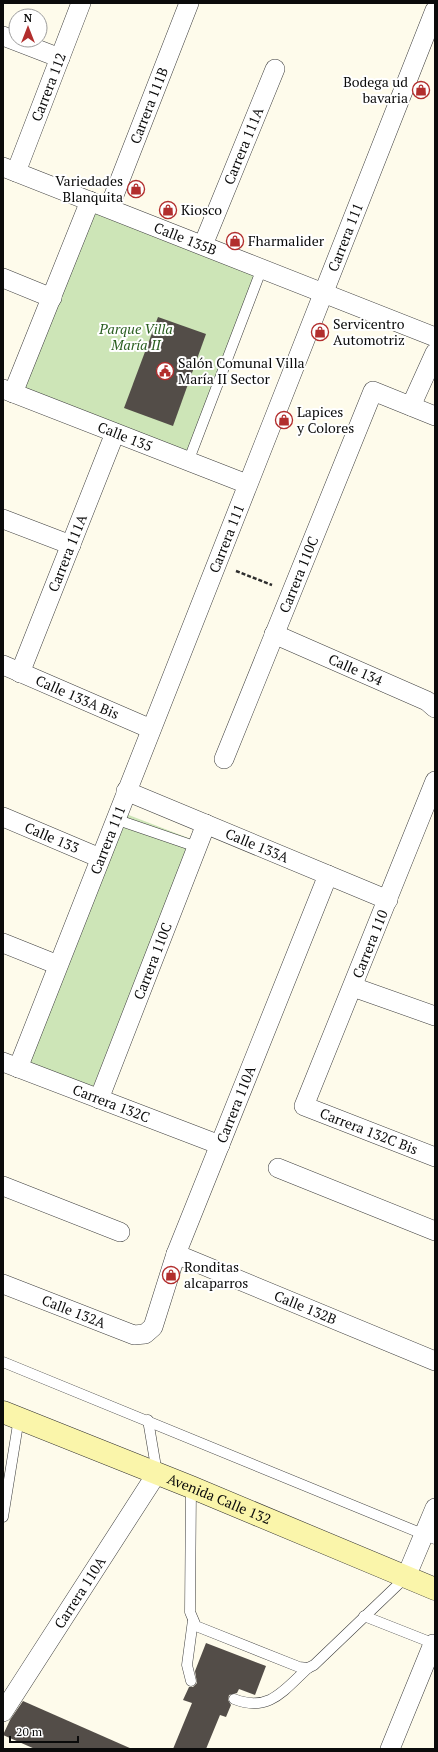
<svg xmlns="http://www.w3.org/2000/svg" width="438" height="1752" viewBox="0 0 438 1752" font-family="'PT Serif',serif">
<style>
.green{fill:#cde5b7}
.building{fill:#534d48}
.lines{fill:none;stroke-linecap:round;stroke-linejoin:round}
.lane-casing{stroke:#3e3e3e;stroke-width:11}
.street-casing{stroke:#3e3e3e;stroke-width:20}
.secondary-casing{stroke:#2d2d2d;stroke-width:23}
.path{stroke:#2d2d2d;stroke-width:2.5;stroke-dasharray:4 2;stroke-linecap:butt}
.lane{stroke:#fff;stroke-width:10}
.street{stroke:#fff;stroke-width:19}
.secondary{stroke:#faf5aa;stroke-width:22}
.labels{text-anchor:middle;stroke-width:4;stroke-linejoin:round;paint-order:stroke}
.poi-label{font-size:14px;fill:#0b0b0b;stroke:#fff;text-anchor:start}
.street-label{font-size:14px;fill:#0b0b0b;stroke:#fff}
.park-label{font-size:14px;font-style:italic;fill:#2a5e20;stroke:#fff}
</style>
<rect width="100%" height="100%" fill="#fefbeb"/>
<g class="green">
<polygon points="90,201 262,268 188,462 13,393"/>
<polygon points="126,814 191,839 93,1087 27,1062"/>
</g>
<g class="building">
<polygon points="158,317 206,334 173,426 124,408"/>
<polygon points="206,1643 266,1666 255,1695 239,1689 237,1693 229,1695 228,1700 231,1705 226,1717 220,1715 206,1749 173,1749 192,1703 183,1700 189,1687 193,1687 197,1683 195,1671"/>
<polygon points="23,1701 132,1749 35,1749 3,1735 10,1720"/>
</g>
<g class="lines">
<g class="lane-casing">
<g id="lane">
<polyline points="188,462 262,268"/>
<polyline points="115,819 197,847"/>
<polyline points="3,1362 435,1539"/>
<polyline points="148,1420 157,1473"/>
<polyline points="191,1487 190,1612 196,1626 299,1667 308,1668 314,1665 406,1577"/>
<polyline points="3,1517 19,1418"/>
<polyline points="364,1616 435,1644"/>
<polyline points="191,1681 187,1665 193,1620"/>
<path d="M234,1699C269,1713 284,1690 308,1668"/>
</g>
</g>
<g class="street-casing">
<g id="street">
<polyline points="3,36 60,58"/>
<path id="s1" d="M3,167L435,337"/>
<path id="s2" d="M16,172L81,3"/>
<path id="s3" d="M109,208L189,3"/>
<path id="s4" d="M203,245L275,69"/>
<polyline points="3,278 52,298"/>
<path id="s5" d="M3,389L247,484"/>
<polyline points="13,393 90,201"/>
<polyline points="411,406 435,353"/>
<polyline points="3,519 71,545"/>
<path id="s6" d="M274,634L427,701L435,708"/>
<path id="s7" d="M3,665L151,729"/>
<path id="s8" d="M20,673L115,433"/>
<path id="s9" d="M224,759L373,391L435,416"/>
<path id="s10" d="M435,781L304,1106L435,1157"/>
<path id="s11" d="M126,791L388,900"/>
<path id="s12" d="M3,817L100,858"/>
<polyline points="3,943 58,965"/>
<polyline points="353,987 435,1016"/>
<path id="s13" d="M3,1062L220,1145"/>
<path id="s14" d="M18,1068L435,10"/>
<path id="s15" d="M99,1099L206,824"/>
<polyline points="278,1168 435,1231"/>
<polyline points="3,1186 120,1232"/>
<path id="s16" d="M176,1254L435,1361"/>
<path id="s17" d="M3,1284L134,1335L145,1334L153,1327L176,1254L328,875"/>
<polyline points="406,1577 435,1508"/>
<path id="s18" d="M3,1712L157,1473"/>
<polyline points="390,1749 433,1644"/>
</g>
</g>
<g class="secondary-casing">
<g id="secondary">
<path id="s19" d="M3,1412L191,1487L435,1589"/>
</g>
</g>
<polyline class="path" points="236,571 272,585"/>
<use href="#lane" class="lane"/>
<use href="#street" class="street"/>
<use href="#secondary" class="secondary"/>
</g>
<defs>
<g id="shop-ring" transform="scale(0.9)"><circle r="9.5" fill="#fff" stroke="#b22e2d" stroke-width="1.5"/><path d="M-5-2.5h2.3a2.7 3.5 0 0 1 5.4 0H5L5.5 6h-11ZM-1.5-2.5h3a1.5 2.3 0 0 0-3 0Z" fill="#b22e2d"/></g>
<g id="civic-ring" transform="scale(0.9)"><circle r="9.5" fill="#fff" stroke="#b22e2d" stroke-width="1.5"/><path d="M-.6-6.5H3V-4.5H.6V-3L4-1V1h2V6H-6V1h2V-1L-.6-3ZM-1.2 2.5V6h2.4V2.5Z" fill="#b22e2d"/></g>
</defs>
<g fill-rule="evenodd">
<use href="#shop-ring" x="421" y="90"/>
<use href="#shop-ring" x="136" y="189"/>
<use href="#shop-ring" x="168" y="210"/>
<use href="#shop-ring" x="235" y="241"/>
<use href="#shop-ring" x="320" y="332"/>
<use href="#civic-ring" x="165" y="371"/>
<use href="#shop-ring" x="284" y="420"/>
<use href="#shop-ring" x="171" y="1275"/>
</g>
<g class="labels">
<g class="poi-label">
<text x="408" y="87" text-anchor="end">Bodega ud<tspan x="408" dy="16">bavaria</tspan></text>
<text x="123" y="186" text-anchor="end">Variedades<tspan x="123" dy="16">Blanquita</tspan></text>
<text x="181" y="215">Kiosco</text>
<text x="248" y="246">Fharmalider</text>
<text x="333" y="329">Servicentro<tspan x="333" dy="16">Automotriz</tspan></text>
<text x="178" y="368">Salón Comunal Villa<tspan x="178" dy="16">María II Sector</tspan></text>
<text x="297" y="417">Lapices<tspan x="297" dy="16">y Colores</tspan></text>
<text x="184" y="1272">Ronditas<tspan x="184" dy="16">alcaparros</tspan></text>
</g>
<g class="street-label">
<text dy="5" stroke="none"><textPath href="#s2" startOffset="91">Carrera 112</textPath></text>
<text dy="5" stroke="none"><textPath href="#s3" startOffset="110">Carrera 111B</textPath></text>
<text dy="5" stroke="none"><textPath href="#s4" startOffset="107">Carrera 111A</textPath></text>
<text dy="5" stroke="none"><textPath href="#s14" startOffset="893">Carrera 111</textPath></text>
<text dy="5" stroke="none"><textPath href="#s1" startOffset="196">Calle 135B</textPath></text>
<text dy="5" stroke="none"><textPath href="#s5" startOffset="131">Calle 135</textPath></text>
<text dy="5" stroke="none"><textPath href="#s14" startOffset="569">Carrera 111</textPath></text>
<text dy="5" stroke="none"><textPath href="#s8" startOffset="129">Carrera 111A</textPath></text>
<text dy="5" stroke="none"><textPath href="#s9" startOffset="199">Carrera 110C</textPath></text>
<text dy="5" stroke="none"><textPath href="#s6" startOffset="89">Calle 134</textPath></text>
<text dy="5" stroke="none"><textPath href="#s7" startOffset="81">Calle 133A Bis</textPath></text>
<text dy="5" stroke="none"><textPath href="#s12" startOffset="53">Calle 133</textPath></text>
<text dy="5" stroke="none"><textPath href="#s14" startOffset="245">Carrera 111</textPath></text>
<text dy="5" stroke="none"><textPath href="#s11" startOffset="142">Calle 133A</textPath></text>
<text transform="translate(370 944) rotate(-68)" y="5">Carrera 110</text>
<text dy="5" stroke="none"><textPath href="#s15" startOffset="148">Carrera 110C</textPath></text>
<text dy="5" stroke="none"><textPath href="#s13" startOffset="116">Carrera 132C</textPath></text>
<text dy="5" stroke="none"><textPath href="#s17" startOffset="400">Carrera 110A</textPath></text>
<text dy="5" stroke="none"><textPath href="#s10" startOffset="420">Carrera 132C Bis</textPath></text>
<text dy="5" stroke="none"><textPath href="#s16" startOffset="140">Calle 132B</textPath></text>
<text dy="5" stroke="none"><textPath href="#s17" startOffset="76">Calle 132A</textPath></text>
<text dy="5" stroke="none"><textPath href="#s19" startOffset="233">Avenida Calle 132</textPath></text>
<text dy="5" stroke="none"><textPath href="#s18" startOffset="142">Carrera 110A</textPath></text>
</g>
<g class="park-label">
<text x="136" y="334">Parque Villa<tspan x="136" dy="16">María II</tspan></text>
</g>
</g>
<rect width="438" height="1752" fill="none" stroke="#0b0b0b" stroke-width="8"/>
<g transform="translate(28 28)"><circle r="19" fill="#ffffff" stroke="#9d9d9d"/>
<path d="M0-3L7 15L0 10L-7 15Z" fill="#b22e2d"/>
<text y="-6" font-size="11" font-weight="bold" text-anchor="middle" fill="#0b0b0b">N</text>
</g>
<path d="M10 1736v6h68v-6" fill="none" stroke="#0b0b0b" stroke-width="2"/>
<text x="16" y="1736" font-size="12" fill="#0b0b0b" stroke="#ffffff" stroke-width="3" paint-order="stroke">20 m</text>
</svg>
